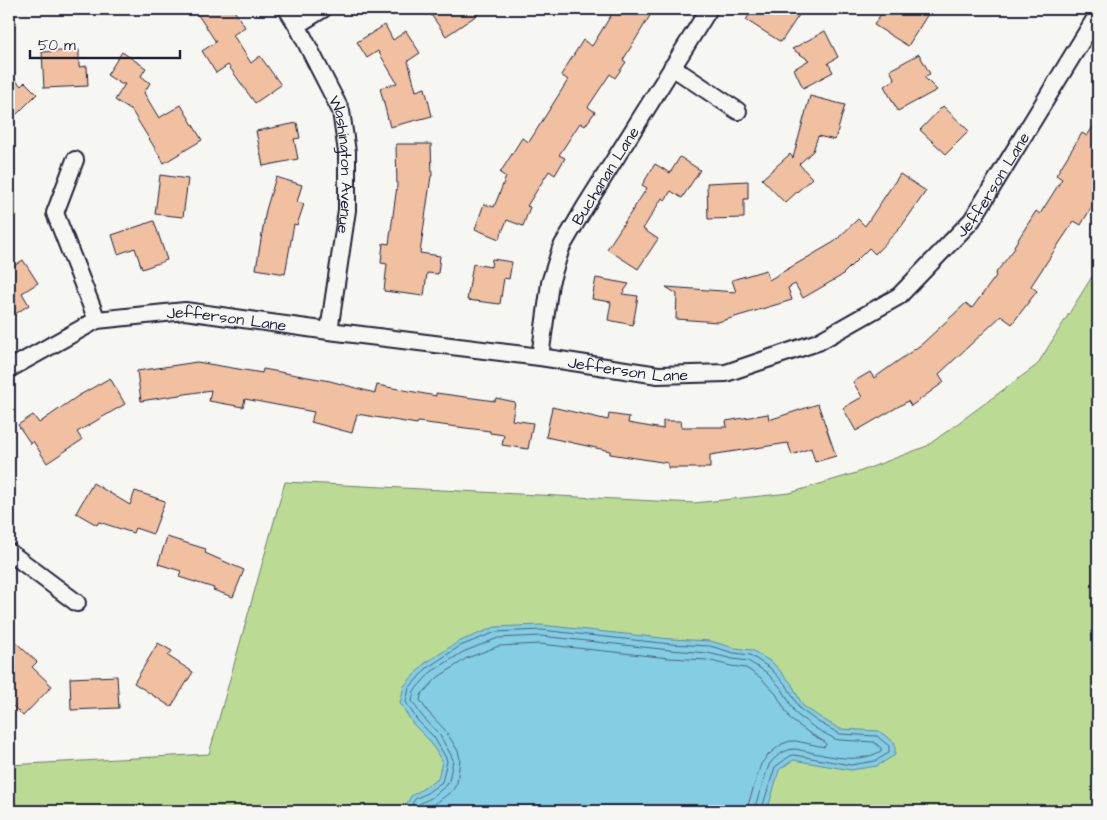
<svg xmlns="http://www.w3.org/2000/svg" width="1107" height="820" viewBox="0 0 1107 820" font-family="'Architects Daughter',sans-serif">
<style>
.green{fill:#bbdb94;stroke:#6e7e68}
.water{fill:#84cde4;stroke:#5d89a0}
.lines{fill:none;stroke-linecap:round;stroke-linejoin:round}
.shore{stroke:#49667f;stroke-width:1}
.building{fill:#f0c0a0;stroke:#22223b}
.minor-casing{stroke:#22223b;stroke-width:20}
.minor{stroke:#f6f6f2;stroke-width:16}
.labels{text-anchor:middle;stroke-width:5;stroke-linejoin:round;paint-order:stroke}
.street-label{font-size:16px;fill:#22223b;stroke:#f6f6f2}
</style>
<rect width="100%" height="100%" fill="#f6f6f2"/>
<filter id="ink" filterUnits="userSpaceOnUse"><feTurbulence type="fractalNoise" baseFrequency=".02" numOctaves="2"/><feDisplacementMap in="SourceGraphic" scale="10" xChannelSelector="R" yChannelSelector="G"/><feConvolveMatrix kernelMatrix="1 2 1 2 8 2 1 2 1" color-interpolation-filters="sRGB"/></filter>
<g filter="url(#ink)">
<polygon class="green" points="1098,267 1098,811 9,811 9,765 209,754 285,482 694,503 790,493 856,473 927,446 1037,365"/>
<polygon class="water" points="541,625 671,639 710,641 735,648 752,650 773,663 791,683 803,706 821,718 840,729 879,731 895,743 895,755 877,766 851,770 793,760 779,770 768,808 764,811 403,811 411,796 424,788 438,779 442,761 429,740 413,724 400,703 404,686 424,664 458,642 495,627"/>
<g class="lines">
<g class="shore">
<polyline points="408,811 415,799 427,793 442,782 447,761 446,758 434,737 417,720 406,702 409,688 427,668 460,646 496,632 541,630 671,644 710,646 734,653 750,655 770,668 787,686 800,709 818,722 840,734 877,736 889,746 889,753 875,761 851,765 794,755 790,756 775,767 761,811"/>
<path d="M415,811L419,804L431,798L447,785L449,781L453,760L451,755L439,734L422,716L412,701L414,691L431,672L463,652L498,638L541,636L670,650L708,653L733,659L748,661L766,672L782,689L796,714L815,728L835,739L840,740L874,742L881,748V751C856,766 822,754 795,749C785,749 774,757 769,765L755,806V811"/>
<polyline points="423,811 425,809 435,804 453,790 457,783 460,759 458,751 445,730 428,712 420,700 421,695 437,678 467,658 499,646 540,644 669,658 707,660 731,666 746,668 761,678 776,694 791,720 811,734 825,742 826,745 824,747 796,741 790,741 782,744 768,755 761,764 748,805 747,811"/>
</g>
</g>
<g class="building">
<polygon points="194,9 233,9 245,27 233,35 251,63 260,56 281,85 255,103 228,65 216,73 202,51 216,42"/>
<polygon points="427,9 486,9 446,36"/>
<polygon points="615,9 654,9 623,60 626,62 615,78 610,74 588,107 595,112 585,126 580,123 559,155 565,158 555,175 549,171 527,206 530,207 523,226 507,220 499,239 475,229 484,204 494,207 506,177 500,173 522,138 529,142 568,80 561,75 583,40 592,46"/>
<polygon points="753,9 790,9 799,15 781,42 746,20"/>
<polygon points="884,9 931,9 908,46 874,25"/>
<polygon points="385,25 393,40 406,31 420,53 408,61 416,91 425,88 432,116 390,127 380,88 397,83 378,51 367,58 357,42"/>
<polygon points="825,31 838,57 828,63 833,72 803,88 794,69 809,60 792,49"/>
<polygon points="79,50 79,67 87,66 88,86 44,88 42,52"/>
<polygon points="122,52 146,68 141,76 150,83 144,93 159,118 181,105 202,140 164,163 132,111 115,100 125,84 121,84 107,75"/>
<polygon points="919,54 930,74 924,77 937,90 898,111 884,86 895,80 890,70"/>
<polygon points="9,73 21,86 25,82 37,94 9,122"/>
<polygon points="810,96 845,105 835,140 818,136 813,151 799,164 812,178 785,203 762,179 790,154 793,158"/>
<polygon points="943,106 969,131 946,154 920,130"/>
<polygon points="1098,119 1098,196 1081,225 1074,221 1031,286 1037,291 1012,324 1001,316 939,374 944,382 911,406 908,401 856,431 843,408 862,397 853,382 870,372 874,378 922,344 966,303 972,308 996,276 995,274 1015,248 1014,246 1036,211 1040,214 1062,179 1056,175 1082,133 1087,136"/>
<polygon points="297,123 300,138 294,139 298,159 263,166 256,131"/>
<polygon points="396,144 431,144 432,176 431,176 420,253 440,256 438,274 427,273 424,296 384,291 387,264 381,263 383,243 389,244 397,186"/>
<polygon points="680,157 700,170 682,198 671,191 665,200 662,198 643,229 658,239 638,269 607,249 647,188 642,185 655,164 670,173"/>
<polygon points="900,174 926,191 901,227 875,254 869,248 841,276 803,298 795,284 788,288 792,300 718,322 676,319 677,294 666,287 736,292 732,280 766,270 769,280 834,242 858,219 865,226"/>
<polygon points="160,175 188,179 183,217 155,214"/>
<polygon points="276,177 302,185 297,202 304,204 297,225 294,224 285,274 256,269 266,210"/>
<polygon points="748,181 748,199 744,199 744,218 708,219 707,183"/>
<polygon points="154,221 167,260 142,269 135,248 118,254 112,235"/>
<polygon points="492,259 512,262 509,279 504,278 500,304 467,300 473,264 491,267"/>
<polygon points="23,260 38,283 22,293 29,305 9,318 9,269"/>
<polygon points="596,278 629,284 622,294 638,296 633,325 608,320 611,302 592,299"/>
<polygon points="197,362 262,373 263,369 330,381 375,393 377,385 436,396 436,393 495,401 496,398 515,402 512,420 533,423 528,449 502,445 504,435 490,433 490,431 418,422 417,424 357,414 352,433 311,422 314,412 245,399 243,407 209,401 211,390 141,401 137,371"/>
<polygon points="110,378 125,404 77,432 82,440 47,463 33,441 31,444 18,425 33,415 39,423 78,396"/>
<polygon points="818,404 836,456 815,462 811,448 792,455 788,443 710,455 710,468 668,468 668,463 610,454 610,451 546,437 552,407 608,420 609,414 629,417 628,423 663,429 663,421 681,421 682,427 727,427 726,421 768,414 769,420"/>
<polygon points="93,483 130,505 135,491 165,501 153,534 135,528 133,533 99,522 97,525 76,513"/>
<polygon points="167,537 206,549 205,553 244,570 233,597 213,590 214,588 179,577 181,571 158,564"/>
<polygon points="9,636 37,662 32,667 52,686 23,716 9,702"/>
<polygon points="158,643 172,651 168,656 193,672 171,707 134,683"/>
<polygon points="117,676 119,708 71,710 70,678"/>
</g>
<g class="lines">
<g class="minor-casing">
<g id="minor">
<path id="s1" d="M287,9L297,25L341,111L347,152V210L329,331"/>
<polyline points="297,25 323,9"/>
<polyline points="672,67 738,111"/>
<polyline points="75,160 55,213 97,320"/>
<path id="s2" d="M540,357L550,283L561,248L585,207L709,9"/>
<path id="s3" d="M9,369L97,320L185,311L329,331L540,357L658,375L726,373L818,342L899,296L972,220L1098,14"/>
<polyline points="9,552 77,603"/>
</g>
</g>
<use href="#minor" class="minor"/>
</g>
</g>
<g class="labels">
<g class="street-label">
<text dy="6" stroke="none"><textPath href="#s1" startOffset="169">Washington Avenue</textPath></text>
<text dy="6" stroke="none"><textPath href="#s2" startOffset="196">Buchanan Lane</textPath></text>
<text dy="6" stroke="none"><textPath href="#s3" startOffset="1071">Jefferson Lane</textPath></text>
<text dy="6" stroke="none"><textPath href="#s3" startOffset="231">Jefferson Lane</textPath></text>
<text dy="6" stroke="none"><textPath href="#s3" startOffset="636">Jefferson Lane</textPath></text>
</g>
</g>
<rect width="1107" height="820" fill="none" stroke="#f6f6f2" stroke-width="30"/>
<rect x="15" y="15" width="1077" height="790" fill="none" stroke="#22223b" stroke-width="2" filter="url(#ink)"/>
<path d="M30 50v8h150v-8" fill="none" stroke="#22223b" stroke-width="2.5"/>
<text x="38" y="50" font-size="15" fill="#22223b" stroke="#f6f6f2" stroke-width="4" paint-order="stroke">50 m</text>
</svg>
